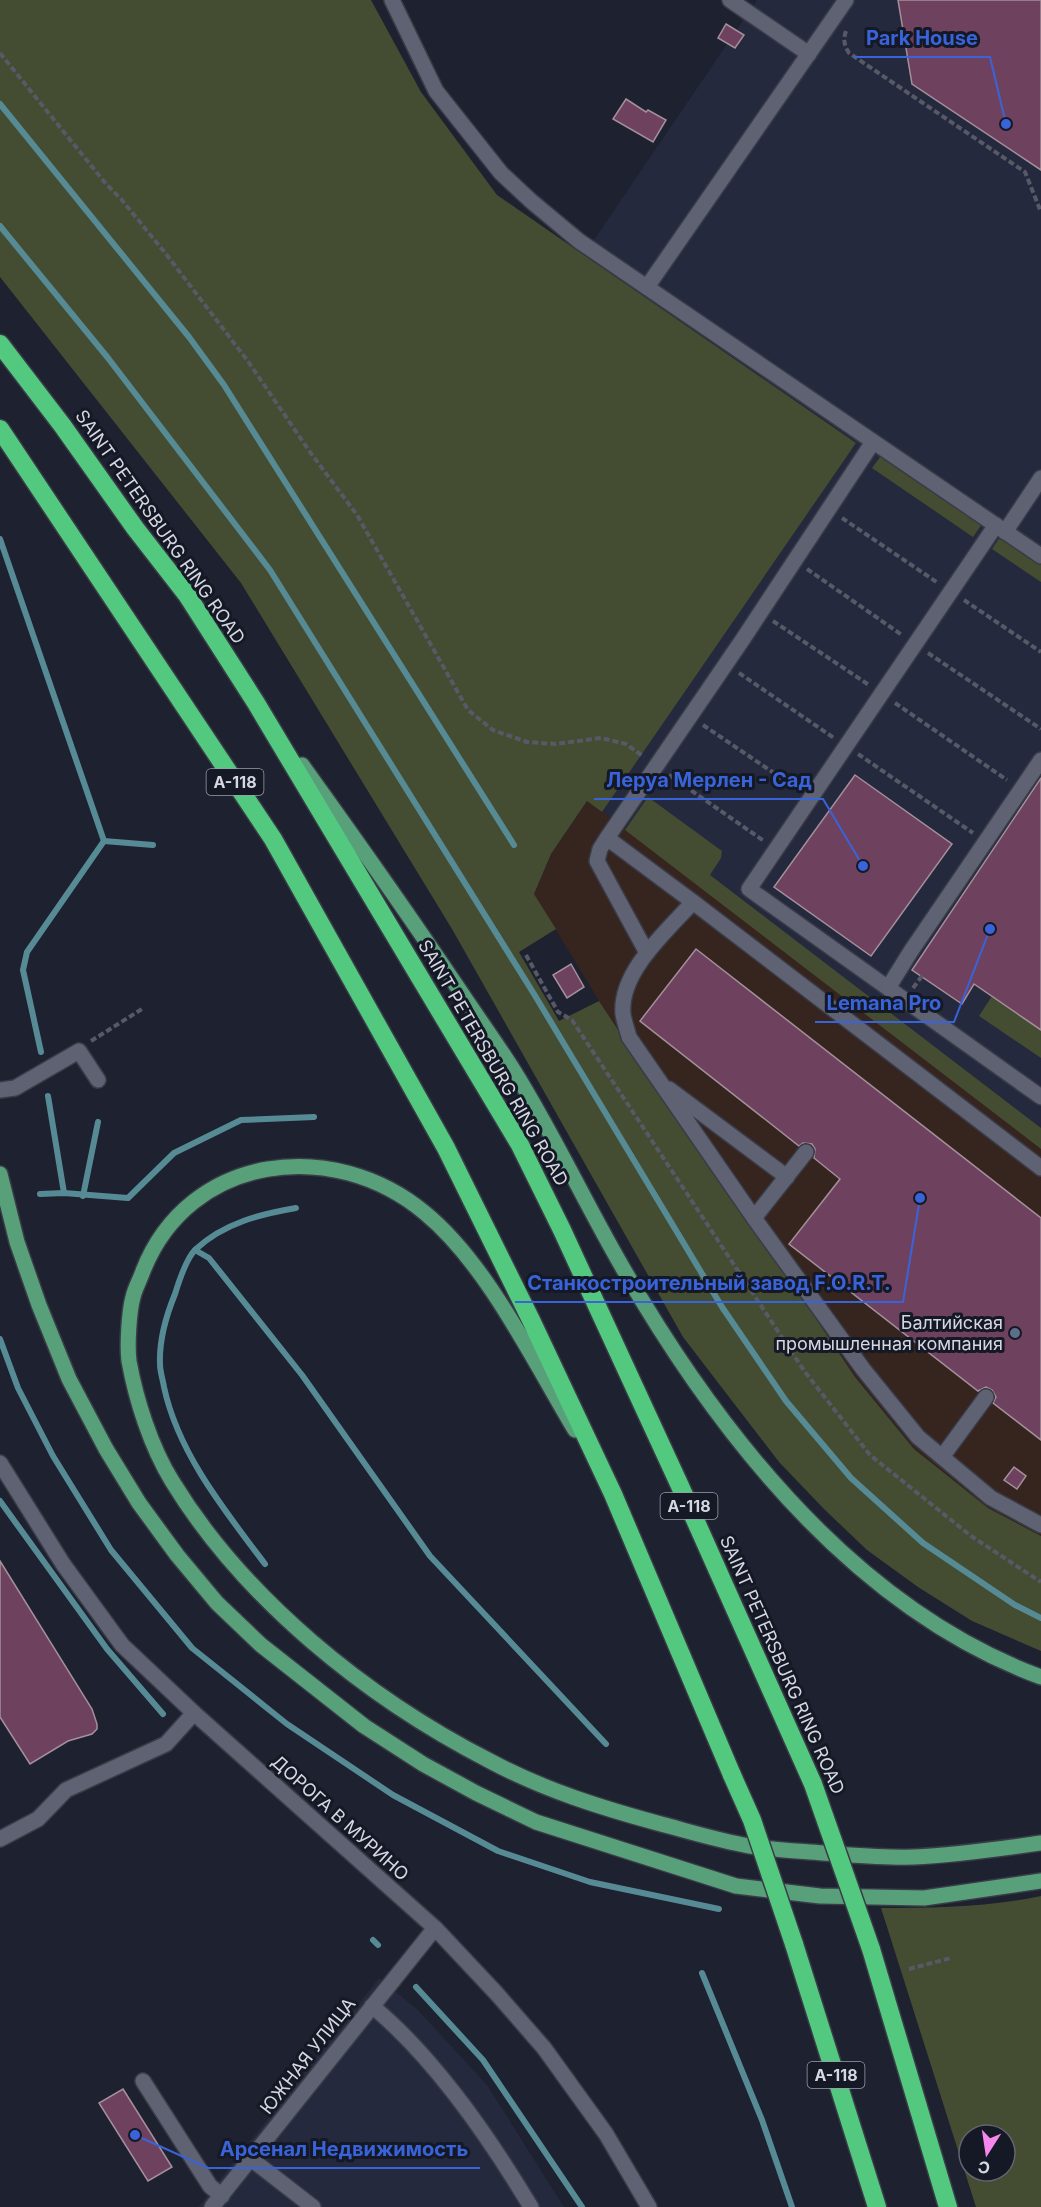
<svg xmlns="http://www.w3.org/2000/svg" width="1041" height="2207" viewBox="0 0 1041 2207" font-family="Inter,sans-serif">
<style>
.built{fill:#25293d}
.industrial{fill:#36241e}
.green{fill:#444d31;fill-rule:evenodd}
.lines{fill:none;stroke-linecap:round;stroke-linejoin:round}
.stream{stroke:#568b96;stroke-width:6}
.building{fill:#6e425e;stroke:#a3909b;stroke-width:1.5}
.minor-casing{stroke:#393b47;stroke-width:18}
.major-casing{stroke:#393b47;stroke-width:18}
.highway-casing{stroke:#393b47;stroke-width:21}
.path{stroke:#575a66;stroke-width:4;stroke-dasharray:6 3;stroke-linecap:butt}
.minor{stroke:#5e6272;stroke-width:15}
.major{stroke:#57a07a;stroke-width:15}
.highway{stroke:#53c980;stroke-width:18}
.highway-bridge-casing{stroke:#393b47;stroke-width:21;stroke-linecap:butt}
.highway-bridge{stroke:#53c980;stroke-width:18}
.service-dot{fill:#5c6f8a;stroke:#151825;stroke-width:2}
.labels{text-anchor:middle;stroke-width:6;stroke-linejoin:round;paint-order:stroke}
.shield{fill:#151825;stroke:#9b9ea9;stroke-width:1.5}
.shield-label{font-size:16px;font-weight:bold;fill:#d5d7e1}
.street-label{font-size:18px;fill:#d5d7e1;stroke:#151825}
.poi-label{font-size:18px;fill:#d5d7e1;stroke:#151825;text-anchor:end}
.leader{fill:none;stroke:#3963d9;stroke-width:2}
.callout-dot{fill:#3963d9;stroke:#151825;stroke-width:2}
.callout-label{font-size:20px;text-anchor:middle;font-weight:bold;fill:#3963d9;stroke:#151825;stroke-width:6;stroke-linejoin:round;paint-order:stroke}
</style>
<rect width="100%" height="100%" fill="#1e212f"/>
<g class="built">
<polygon points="757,0 1041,0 1041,1149 602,812 856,443 583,256"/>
<polygon points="379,1978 418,2010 487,2085 564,2207 198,2207"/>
</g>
<polygon class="industrial" points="588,800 1041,1149 1041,1536 988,1508 914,1449 855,1377 772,1253 692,1142 599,1001 534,894 551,854"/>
<g class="green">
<polygon points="0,0 371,0 421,92 497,195 856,443 602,812 587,801 551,854 534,894 556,929 519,952 559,1021 599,1001 692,1142 772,1253 855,1377 914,1449 988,1508 1041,1536 1041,1651 972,1621 918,1587 867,1550 824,1509 779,1462 683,1337 452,929 241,583 0,277"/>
<polygon points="881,456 982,524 973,537 872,468"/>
<polygon points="1000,537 1041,565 1041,582 992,549"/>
<polygon points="648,797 722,851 721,858 710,875 1041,1128 1041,1149 625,830"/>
<polygon points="992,996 1041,1030 1041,1058 979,1016"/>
<path d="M1041,1896V2207H976L881,1908C935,1908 988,1907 1041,1896ZM969,2135H1005V2171H969Z"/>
</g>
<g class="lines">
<g class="stream">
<polyline points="0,104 189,337 224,385 514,845"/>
<polyline points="0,226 108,358 270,570 534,994 722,1307 786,1401 851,1478 923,1543 1015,1605 1041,1618"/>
<polyline points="0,539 104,841"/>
<polyline points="41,1052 23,970 27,952 104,841 153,845"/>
<polyline points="48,1096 64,1193"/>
<polyline points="40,1194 64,1193 128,1198 174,1153 241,1120 314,1117"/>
<polyline points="83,1196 98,1122"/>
<polyline points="195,1250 209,1258 302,1375 430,1556 606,1744"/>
<polyline points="0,1339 18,1388 53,1456 111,1550 192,1648 287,1724 393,1795 498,1851 590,1882 719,1909"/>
<polyline points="0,1501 107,1649 163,1714"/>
<path d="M265,1564C225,1511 178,1453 164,1387C163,1380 160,1372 160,1364C159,1340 166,1316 175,1294C179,1281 187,1257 196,1249C224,1223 261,1214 296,1208"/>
<polyline points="373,1940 378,1945"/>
<polyline points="702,1973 762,2120 792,2207"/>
<polyline points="416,1987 483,2060 582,2207"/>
</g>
</g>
<g class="building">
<polygon points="898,0 1041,0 1041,170 912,84"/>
<polygon points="726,24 744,35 735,48 718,38"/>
<polygon points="626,99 646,112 648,110 666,120 653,142 613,119"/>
<polygon points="855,775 952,844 871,956 774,887"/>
<polygon points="1041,778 1041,1030 974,984 962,1004 912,970"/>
<polygon points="696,949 1041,1218 1041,1440 993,1403 996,1397 992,1390 986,1387 978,1391 789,1244 840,1179 814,1158 815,1149 812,1144 803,1143 799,1146 640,1021"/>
<polygon points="571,964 584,987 567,998 553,975"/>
<polygon points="1014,1467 1026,1476 1017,1489 1004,1480"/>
<polygon points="0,1561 92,1709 97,1724 97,1729 92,1734 68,1741 30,1764 0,1717"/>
<polygon points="123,2089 172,2167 148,2181 99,2103"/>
</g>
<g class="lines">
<g class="minor-casing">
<g id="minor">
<polyline points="392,0 436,91 501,173 531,201 579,241 1041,556"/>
<polyline points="730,0 809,54"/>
<polyline points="647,287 846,0"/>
<polyline points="996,525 749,889 1041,1097"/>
<polyline points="1005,532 1041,478"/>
<polyline points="607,838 600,849 597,861 647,953"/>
<polyline points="693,902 607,838 743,639 873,442"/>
<polyline points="888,988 911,951 1041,760"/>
<polyline points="669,1089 787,1177"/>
<polyline points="0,1090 15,1088 79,1051 98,1080"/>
<path d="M1041,1168L693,902C667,931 619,972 623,1014C624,1021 627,1029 629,1037L754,1218L863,1369L918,1437L991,1498L1041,1525"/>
<polyline points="754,1218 806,1152"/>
<polyline points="942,1457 986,1397"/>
<polyline points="0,1463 63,1564 122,1645 194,1713 435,1928 497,1994 544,2048 606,2134 649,2207"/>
<polyline points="0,1839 38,1819 66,1790 166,1744 194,1713"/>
<path d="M372,2006C435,2058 489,2137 531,2207"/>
<polyline points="143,2081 210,2186 222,2196"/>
<polyline points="251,2159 313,2207"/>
<polyline points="212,2207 435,1928"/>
</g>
</g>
<g class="major-casing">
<g id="major">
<path d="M302,765C356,840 409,915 460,991C478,1018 497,1044 514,1071C554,1135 586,1205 624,1270C720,1436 856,1609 1041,1677"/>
<polyline points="0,1174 17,1242 39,1305 69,1379 106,1449 139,1503 177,1555 217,1603 261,1645 364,1726 423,1764 476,1793 536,1822 736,1886 820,1896 924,1898 1041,1881"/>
<path d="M575,1430C533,1360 487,1264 425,1213C333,1136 189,1154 143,1271C140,1280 135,1288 133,1297C129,1312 127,1345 129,1361C136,1400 151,1447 172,1481C244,1599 367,1698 490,1761C544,1790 602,1808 661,1824C691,1832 720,1841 750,1846C774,1850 799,1851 823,1853C853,1855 884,1858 914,1857C956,1855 999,1849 1041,1843"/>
</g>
</g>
<g class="highway-casing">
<g id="highway">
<polyline points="0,344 62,425 135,528 187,595 256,703 520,1145 562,1230 680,1486 813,1784"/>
<polyline points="0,429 273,839 446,1148 531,1320 613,1494 732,1775"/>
<polyline points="794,1944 877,2207"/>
<polyline points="871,1949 948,2207"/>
</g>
</g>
<g class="path">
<path d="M846,31C843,40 844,45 849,53L1025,172L1041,212"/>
<polyline points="0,53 106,184 121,199 166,254 247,360 310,452 357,515 468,710 493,730 527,742 556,744 601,738 626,744 644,757"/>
<polyline points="842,518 938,583"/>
<polyline points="807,569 902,635"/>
<polyline points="964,600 1041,652"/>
<polyline points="773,621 869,685"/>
<polyline points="928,653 1041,729"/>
<polyline points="739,673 834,738"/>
<polyline points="895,703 1007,780"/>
<polyline points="703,725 799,790"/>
<polyline points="858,754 973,833"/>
<polyline points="669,775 764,841"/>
<polyline points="526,955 558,1012 572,1020 805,1372 870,1455 971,1536 1041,1582"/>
<polyline points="913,988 922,976"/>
<polyline points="91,1041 142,1009"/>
<polyline points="909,1969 951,1958"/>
</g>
<use href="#minor" class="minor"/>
<use href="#major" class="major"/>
<use href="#highway" class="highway"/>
<g class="highway-bridge-casing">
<g id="highway-bridge">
<polyline points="732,1775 752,1820 794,1944"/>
<polyline points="813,1784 871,1949"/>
</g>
</g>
<use href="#highway-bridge" class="highway-bridge"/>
</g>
<circle class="service-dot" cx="1015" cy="1333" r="6"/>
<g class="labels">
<g class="shield">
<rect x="206.5" y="769" width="57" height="26" rx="4.5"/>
<rect x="660.5" y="1493" width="57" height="26" rx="4.5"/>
<rect x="807.5" y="2062" width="57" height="26" rx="4.5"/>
</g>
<g class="shield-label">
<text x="235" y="788">А-118</text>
<text x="689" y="1512">А-118</text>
<text x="836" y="2081">А-118</text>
</g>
<g class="street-label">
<text transform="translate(160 527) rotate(55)" y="6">SAINT PETERSBURG RING ROAD</text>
<text transform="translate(493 1063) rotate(60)" y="6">SAINT PETERSBURG RING ROAD</text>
<text transform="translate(782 1665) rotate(66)" y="6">SAINT PETERSBURG RING ROAD</text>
<text transform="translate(340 1818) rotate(42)" y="6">ДОРОГА В МУРИНО</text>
<text transform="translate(308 2056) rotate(-52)" y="6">ЮЖНАЯ УЛИЦА</text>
</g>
<g class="poi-label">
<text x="1003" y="1329">Балтийская<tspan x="1003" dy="21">промышленная компания</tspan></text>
</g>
</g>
<path class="leader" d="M1006 124L990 57H854M863 866L823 799H594M990 929L954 1022H815M920 1198L903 1302H515M135 2135L208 2168H480"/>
<g class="callout-dot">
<circle cx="1006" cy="124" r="6"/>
<circle cx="863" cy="866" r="6"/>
<circle cx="990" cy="929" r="6"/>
<circle cx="920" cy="1198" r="6"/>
<circle cx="135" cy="2135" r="6"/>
</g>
<g class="callout-label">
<text x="922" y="45">Park House</text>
<text x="709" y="787">Леруа Мерлен - Сад</text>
<text x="884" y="1010">Lemana Pro</text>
<text x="709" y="1290">Станкостроительный завод F.O.R.T.</text>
<text x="344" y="2156">Арсенал Недвижимость</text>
</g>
<g transform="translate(987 2153) rotate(192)"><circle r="28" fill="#151825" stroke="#626470" stroke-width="1.5"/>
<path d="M0-4.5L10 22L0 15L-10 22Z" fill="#f688ed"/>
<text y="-9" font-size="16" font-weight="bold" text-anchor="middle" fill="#d5d7e1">С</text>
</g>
</svg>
